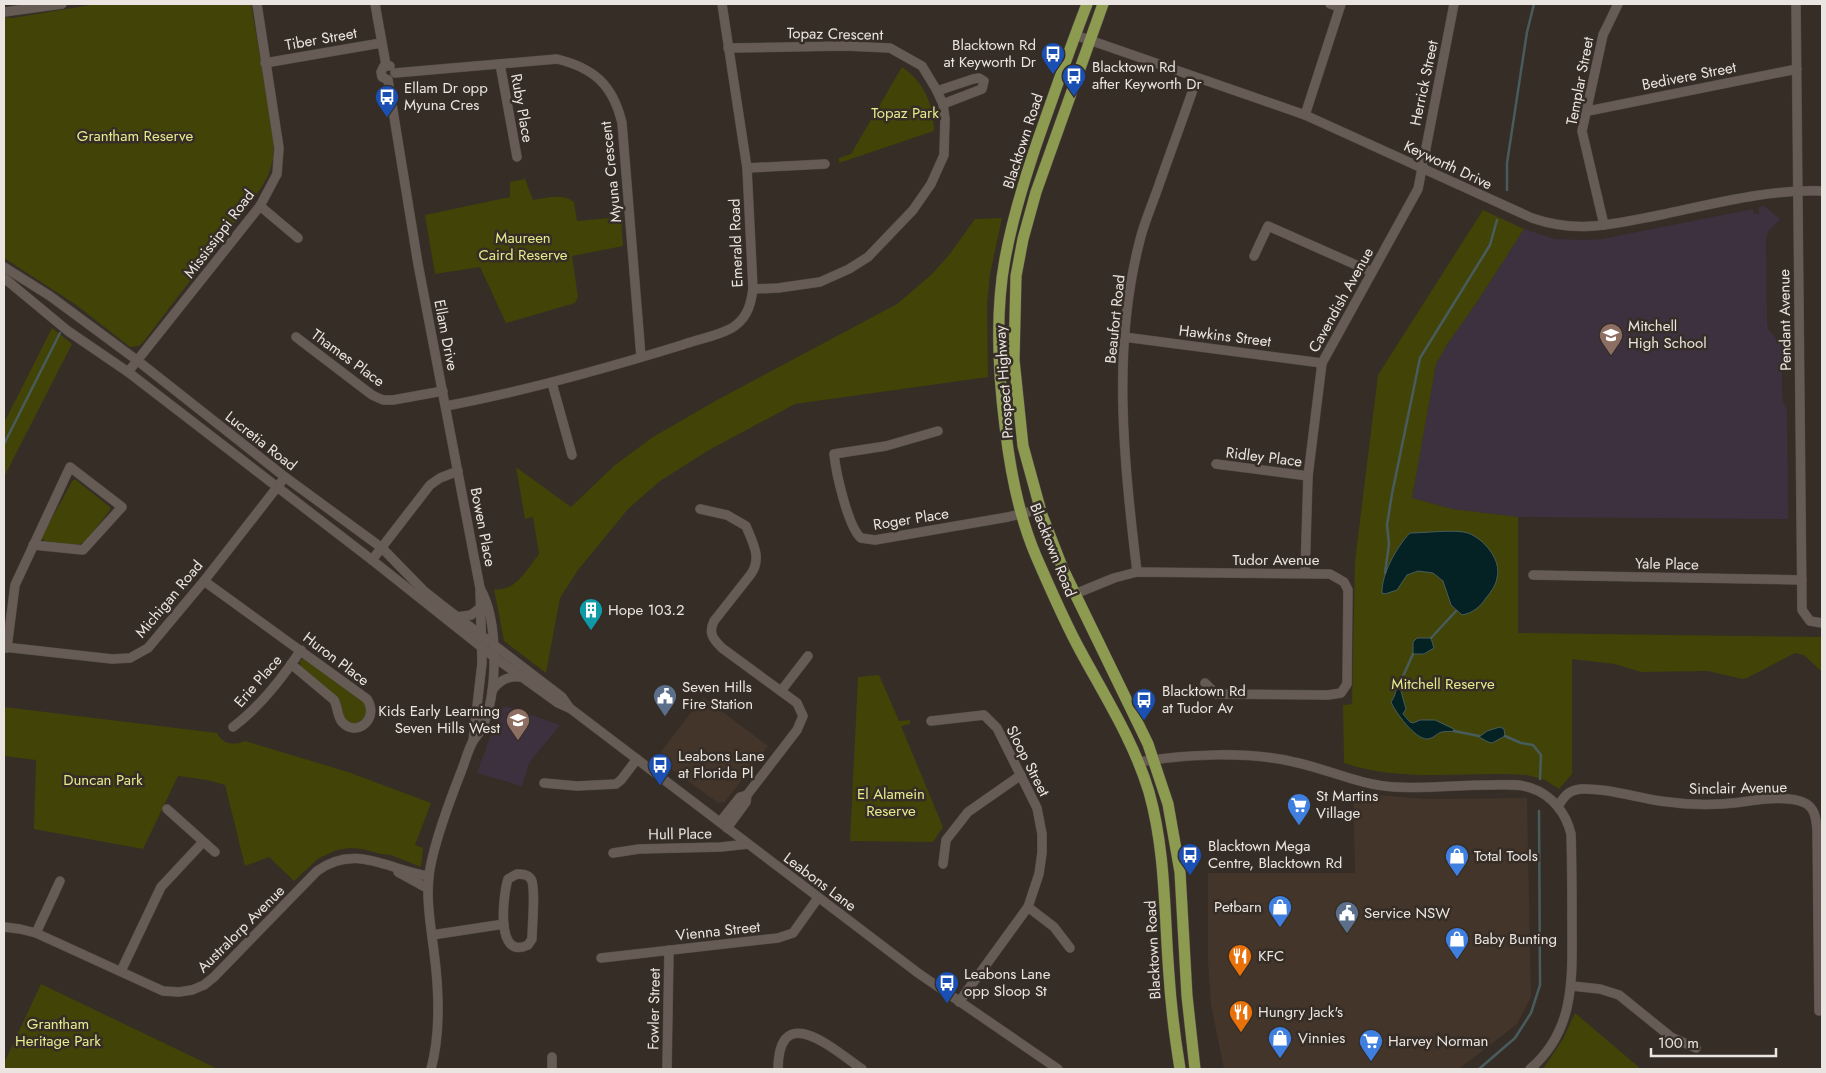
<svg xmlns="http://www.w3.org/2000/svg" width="1826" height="1073" viewBox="0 0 1826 1073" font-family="Jost,sans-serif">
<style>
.built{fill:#43352a}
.education{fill:#3e313f}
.green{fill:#424307}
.water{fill:#042124;stroke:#495c5d}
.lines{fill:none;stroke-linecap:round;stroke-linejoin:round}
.stream{stroke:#495c5d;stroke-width:2.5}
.minor-casing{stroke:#524b46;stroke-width:10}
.major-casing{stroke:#524b46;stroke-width:12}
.minor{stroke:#665c55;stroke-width:9}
.major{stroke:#8c9b50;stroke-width:11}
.labels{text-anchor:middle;stroke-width:5;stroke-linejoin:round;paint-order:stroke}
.street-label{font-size:15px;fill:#eae5e1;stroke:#352d26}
.poi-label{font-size:15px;fill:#eae5e1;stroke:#352d26;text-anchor:start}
.park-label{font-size:15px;fill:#e7ea8d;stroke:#352d26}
</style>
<rect width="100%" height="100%" fill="#352d26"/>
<g class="built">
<polygon points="703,697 768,746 725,802 718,803 656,758"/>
<polygon points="1353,793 1426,799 1527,798 1531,997 1517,1024 1459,1069 1224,1069 1211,1005 1208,961 1208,873 1355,873"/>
</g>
<g class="education">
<polygon points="1764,206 1780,219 1768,232 1766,240 1767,321 1768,329 1780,343 1782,348 1782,398 1787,411 1788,519 1518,517 1452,509 1412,498 1436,364 1448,343 1477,302 1524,229 1555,239 1585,240 1602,239 1753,209 1754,214 1759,214 1759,207"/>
<polygon points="503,707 509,707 560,725 529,763 522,786 477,773 499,712"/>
</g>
<g class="green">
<polygon points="96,4 251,4 274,138 273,159 268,176 261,188 144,341 139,346 130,347 75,304 4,258 4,17 13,18"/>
<path d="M902,67C924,82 934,105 934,131L839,163V158L851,154Z"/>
<path d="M525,179L533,200C547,198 562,193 574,202L577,221L621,217L623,246L572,256L578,297L575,303L506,323L480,267L435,274L425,215L510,197V182Z"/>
<path d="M1483,210L1524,229L1477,302L1448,343L1436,364L1412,498L1452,509L1518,517V633L1822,637V672L1804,655L1795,653L1747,678L1742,679L1708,671L1641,672L1615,664L1572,659V774L1559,789L1545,780L1527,775C1466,771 1402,783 1344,763L1343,705L1352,704L1355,561L1378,375Z"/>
<path d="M1002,218L990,274L987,305L988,377L795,404L709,450L660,481L628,509L578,570L560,598L546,673L504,641L494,589C515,593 528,568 539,554L533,517L525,519L516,467L571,507L615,465L653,437L717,400L897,304L932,274L949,255L975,219Z"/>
<polygon points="52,328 72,344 4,477 4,423"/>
<polygon points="73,480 76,480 110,507 110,510 86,541 78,545 45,541 42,539 42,536"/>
<polygon points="304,658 363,700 367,705 367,717 354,724 345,720 340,702 334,694 301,668 300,661"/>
<polygon points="879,675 899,721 910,720 910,724 901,726 943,827 933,842 850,841 858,677"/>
<path d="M4,707L217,733C222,744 234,746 245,741L348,772L431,803L415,845L423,848L421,867L391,855L381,854L362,849L350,848L337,850L319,858L294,881L269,857L245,866L225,785L207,780L178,776L143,849L34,829L36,760L4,756Z"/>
<polygon points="41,984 218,1069 4,1069 4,1063"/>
<polygon points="1575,1013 1641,1069 1543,1069 1563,1039"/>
</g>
<g class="water">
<path d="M1410,533C1424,533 1456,529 1468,533C1484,539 1502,560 1497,578C1496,585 1491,592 1486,598C1480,607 1473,613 1462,615L1451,605L1443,581L1433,573L1418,571L1407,575L1397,590L1385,594L1382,593C1381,575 1397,546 1410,533Z"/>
<polygon points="1417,638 1431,638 1434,648 1424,654 1413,654 1413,642"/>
<path d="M1403,674L1399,684L1406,709L1403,714L1410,722L1413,723L1420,720H1435L1454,729V731C1450,732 1446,731 1442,732C1437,733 1433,739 1427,739C1415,739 1395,712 1391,702C1398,693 1395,682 1403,674Z"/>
<polygon points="1500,727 1504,729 1505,736 1492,743 1488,742 1479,737 1487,731"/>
</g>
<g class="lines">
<g class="stream">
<polyline points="1507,190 1507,163 1527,32 1534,4"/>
<polyline points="4,444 60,333"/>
<polyline points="1385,573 1389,544 1387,525 1392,494 1420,358 1490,245 1497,220"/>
<polyline points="1431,638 1456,611"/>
<polyline points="1404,674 1413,654"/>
<polyline points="1454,731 1479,736"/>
<polyline points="1505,736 1521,743 1533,745 1541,755 1540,779"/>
<polyline points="1479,1069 1515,1038 1531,1013 1540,985 1539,811"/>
</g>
<g class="minor-casing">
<g id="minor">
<polyline points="375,4 386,65"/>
<polyline points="1330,4 1340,7"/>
<polyline points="1796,4 1802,610 1810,621 1822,623"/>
<polyline points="4,12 62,4"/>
<path d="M1075,35L1305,115L1532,218C1578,234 1613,224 1660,215C1713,204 1768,189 1822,191"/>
<polyline points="728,48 845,46 890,48 922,66 936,89 943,104 945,119 944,155 931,184 913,210 868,257 849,269 820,282 778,288 753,289"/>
<polyline points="265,63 381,43"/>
<polyline points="500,64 517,157"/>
<path d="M395,73L557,59C594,68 613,85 622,123L641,357"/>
<polyline points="388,80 418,264 480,588 482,663 473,741"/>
<polyline points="388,80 382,77 381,72 384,66 390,66"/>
<polyline points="937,91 973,79 979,78 984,81 982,89 943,104"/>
<polyline points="1588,111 1797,69"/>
<polyline points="1305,115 1341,4"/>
<polyline points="747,168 825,164"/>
<polyline points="260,206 298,238"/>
<polyline points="1604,225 1582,131 1603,35 1618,4"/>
<polyline points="1254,256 1268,226 1372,272"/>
<polyline points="4,267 50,296 138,361 285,477 382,548 424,591 443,606 562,697 569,707"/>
<polyline points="4,278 68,331 128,372 372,560 494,657 558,703 571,709 918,973 1058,1069"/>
<polyline points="296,337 372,395 383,400 393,400 443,391"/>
<polyline points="1124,337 1322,363"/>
<polyline points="128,372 260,206 277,174 279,148 257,4"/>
<polyline points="552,383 572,455"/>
<path d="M446,406C526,391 604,369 682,345C695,340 726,334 736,325C748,316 751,303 753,289L747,168L722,4"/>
<path d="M938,431L886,446L834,454C836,473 848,527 861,538L875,540L1008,517L1040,509"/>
<polyline points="1216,464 1308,476"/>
<path d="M700,509L727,515L746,526C753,543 762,558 751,574L714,621C708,633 713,639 722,648L797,703L803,716L797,730L747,795L746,802L727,828"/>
<polyline points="372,560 430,485 440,478 458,471"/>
<path d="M1137,572C1124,461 1111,347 1141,236C1146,218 1154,200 1160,182C1172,148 1185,113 1197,78"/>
<polyline points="1305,573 1308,476 1322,363 1418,189 1454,4"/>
<polyline points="1533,575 1802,580"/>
<path d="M204,581L367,699C380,719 356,738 342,722C337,716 338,707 334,700L291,664"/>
<polyline points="1075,594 1114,578 1137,572 1330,574 1344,582 1348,590 1347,684 1341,693 1328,695 1216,694 1205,683"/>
<polyline points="457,617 471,615 480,608"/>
<polyline points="4,647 112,659 130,658 148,648 204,581 285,477"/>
<polyline points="7,648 15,585 70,467 122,507 83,550 33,545"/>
<path d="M492,691C499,680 508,676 521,677"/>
<polyline points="781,691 808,656"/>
<polyline points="931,721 984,715 997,728 1037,808 1042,834 1042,853 1039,874 1028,907 959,1002"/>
<path d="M233,727C260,707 283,677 301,650"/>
<path d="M1139,762C1186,754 1248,751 1294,762C1328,769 1359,785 1394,787C1425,789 1457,785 1489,785C1502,785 1518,783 1531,788C1552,795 1566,813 1571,834C1572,864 1572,893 1572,923C1572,977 1576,1030 1530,1069"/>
<polyline points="544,783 577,786 616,784 621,780 637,759"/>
<path d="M1558,806C1564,797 1568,790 1581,789C1608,788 1633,797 1660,801C1680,804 1701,805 1721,804C1744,803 1784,793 1805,803C1815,808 1816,819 1817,829L1819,1011"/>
<polyline points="167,809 215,852"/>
<polyline points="720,822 740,797 747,795"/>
<polyline points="613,853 639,849 721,847 748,844"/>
<polyline points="943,864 946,840 968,812 1021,775"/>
<polyline points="398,872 427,888"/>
<path d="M517,874C522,874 527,874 531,879C536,887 532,927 532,939L528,945C495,961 503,895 508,879Z"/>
<polyline points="1028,907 1054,927 1070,948"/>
<path d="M4,927L20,929L36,933L163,991L179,992L192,990L204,985L214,977L317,871C356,843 388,870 429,876"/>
<polyline points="36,933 60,881"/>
<polyline points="432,935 504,924"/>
<polyline points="601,958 778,938 793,933 818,898"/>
<polyline points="121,971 161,887 203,842"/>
<polyline points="1572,986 1600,989 1619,995 1671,1037 1696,1048"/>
<path d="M431,1069C441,1032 439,990 434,952C430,920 424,891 432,859C439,829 450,800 461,772C465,762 468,750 473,741C476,736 480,733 482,728C498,694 499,621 480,588"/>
<polyline points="552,1069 552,1057"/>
<polyline points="667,1069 669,950"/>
<path d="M778,1069C779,999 834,1050 862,1069"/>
</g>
</g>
<g class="major-casing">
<g id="major">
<path d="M1087,4C1073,40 1060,77 1047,114C1030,161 1014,209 1005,259C995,313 998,371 1005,426C1010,470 1018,514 1036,556C1050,588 1064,621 1081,652C1106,698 1134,742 1149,792C1166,853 1164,912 1169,975C1171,1007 1175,1038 1180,1069"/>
<polyline points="1103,4 1036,192 1023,239 1016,276 1014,360 1023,446 1042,515 1063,569 1148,744 1168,804 1180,872 1187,996 1195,1069"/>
</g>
</g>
<use href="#minor" class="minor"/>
<use href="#major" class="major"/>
</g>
<defs>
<g id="bus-pin" transform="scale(1.25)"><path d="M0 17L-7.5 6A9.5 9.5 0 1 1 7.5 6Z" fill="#1a4fb4" stroke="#352d26"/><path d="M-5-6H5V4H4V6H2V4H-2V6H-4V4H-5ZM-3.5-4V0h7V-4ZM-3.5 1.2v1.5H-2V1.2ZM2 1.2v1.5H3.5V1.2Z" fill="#fff"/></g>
<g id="school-pin" transform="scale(1.25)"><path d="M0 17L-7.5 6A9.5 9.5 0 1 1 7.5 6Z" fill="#8d6e63" stroke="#352d26"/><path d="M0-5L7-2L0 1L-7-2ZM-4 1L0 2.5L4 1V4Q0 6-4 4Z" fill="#fff"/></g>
<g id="building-pin" transform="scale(1.25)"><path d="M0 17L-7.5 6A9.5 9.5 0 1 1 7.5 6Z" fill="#0f9aa8" stroke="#352d26"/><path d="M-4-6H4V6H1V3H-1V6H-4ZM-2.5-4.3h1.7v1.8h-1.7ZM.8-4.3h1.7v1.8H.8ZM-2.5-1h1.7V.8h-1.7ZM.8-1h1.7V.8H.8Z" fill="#fff"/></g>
<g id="civic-pin" transform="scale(1.25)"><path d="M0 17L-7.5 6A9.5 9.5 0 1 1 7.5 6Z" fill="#5c6f8a" stroke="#352d26"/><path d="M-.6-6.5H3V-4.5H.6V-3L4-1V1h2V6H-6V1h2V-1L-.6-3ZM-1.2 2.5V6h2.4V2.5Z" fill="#fff"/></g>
<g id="supermarket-pin" transform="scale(1.25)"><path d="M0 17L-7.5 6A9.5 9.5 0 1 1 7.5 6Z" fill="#3f7fe0" stroke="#352d26"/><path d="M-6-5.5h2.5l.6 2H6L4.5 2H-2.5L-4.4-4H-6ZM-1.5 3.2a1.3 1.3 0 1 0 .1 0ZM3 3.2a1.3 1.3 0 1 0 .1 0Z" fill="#fff"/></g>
<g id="shop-pin" transform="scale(1.25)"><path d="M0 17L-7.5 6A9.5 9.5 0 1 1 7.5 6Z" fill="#3f7fe0" stroke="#352d26"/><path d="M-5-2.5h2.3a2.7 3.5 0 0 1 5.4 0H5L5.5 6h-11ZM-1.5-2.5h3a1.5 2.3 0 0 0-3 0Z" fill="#fff"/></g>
<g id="restaurant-pin" transform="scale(1.25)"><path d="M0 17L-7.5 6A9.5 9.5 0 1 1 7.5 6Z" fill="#e8710a" stroke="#352d26"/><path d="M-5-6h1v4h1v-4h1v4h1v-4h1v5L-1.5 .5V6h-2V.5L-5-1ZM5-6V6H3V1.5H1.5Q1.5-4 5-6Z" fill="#fff"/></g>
</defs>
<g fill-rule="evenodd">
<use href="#bus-pin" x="1053" y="54"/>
<use href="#bus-pin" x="1074" y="76"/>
<use href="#bus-pin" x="387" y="97"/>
<use href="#school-pin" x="1611" y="335"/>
<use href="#building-pin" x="591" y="610"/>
<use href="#civic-pin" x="665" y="696"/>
<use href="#bus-pin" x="1144" y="700"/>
<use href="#school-pin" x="518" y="720"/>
<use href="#bus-pin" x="660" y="765"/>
<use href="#supermarket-pin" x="1299" y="805"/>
<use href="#bus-pin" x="1190" y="855"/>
<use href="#shop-pin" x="1457" y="856"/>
<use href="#shop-pin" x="1280" y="907"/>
<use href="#civic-pin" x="1347" y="913"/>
<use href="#shop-pin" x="1457" y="939"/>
<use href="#restaurant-pin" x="1240" y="956"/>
<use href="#bus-pin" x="947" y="983"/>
<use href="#restaurant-pin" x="1241" y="1012"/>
<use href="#shop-pin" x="1280" y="1038"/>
<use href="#supermarket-pin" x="1371" y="1041"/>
</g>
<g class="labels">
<g class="street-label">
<text transform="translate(835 34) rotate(1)" y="5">Topaz Crescent</text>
<text transform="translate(321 39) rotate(-10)" y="5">Tiber Street</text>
<text transform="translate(1689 76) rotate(-11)" y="5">Bedivere Street</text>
<text transform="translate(1580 81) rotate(-79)" y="5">Templar Street</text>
<text transform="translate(1424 83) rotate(-78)" y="5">Herrick Street</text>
<text transform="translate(522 108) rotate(80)" y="5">Ruby Place</text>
<text transform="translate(1023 141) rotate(-72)" y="5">Blacktown Road</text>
<text transform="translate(1448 165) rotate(25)" y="5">Keyworth Drive</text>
<text transform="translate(611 172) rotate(-96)" y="5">Myuna Crescent</text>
<text transform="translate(219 234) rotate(-53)" y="5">Mississippi Road</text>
<text transform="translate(736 243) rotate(-92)" y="5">Emerald Road</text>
<text transform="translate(1341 300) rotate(-61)" y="5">Cavendish Avenue</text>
<text transform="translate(1115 319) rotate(-84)" y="5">Beaufort Road</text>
<text transform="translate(1785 320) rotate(-91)" y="5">Pendant Avenue</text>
<text transform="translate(446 335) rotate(79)" y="5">Ellam Drive</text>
<text transform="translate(1225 336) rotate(7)" y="5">Hawkins Street</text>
<text transform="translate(348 358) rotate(36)" y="5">Thames Place</text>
<text transform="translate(1004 382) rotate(-94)" y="5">Prospect Highway</text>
<text transform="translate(261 441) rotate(38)" y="5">Lucretia Road</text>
<text transform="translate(1264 457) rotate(7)" y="5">Ridley Place</text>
<text transform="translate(911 519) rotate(-9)" y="5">Roger Place</text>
<text transform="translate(483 527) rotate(79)" y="5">Bowen Place</text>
<text transform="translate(1053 550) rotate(68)" y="5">Blacktown Road</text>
<text x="1276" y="565">Tudor Avenue</text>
<text transform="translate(1667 564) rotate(1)" y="5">Yale Place</text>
<text transform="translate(169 599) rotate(-50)" y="5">Michigan Road</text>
<text transform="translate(336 659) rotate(37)" y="5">Huron Place</text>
<text transform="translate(258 681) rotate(-49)" y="5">Erie Place</text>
<text transform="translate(1028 761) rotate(63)" y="5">Sloop Street</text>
<text transform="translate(1738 788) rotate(-1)" y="5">Sinclair Avenue</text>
<text transform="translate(680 834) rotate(-1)" y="5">Hull Place</text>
<text transform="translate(820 882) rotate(37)" y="5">Leabons Lane</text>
<text transform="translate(241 929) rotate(-45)" y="5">Australorp Avenue</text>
<text transform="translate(718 931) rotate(-6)" y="5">Vienna Street</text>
<text transform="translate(1153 950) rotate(-93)" y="5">Blacktown Road</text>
<text transform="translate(654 1009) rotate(-89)" y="5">Fowler Street</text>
</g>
<g class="poi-label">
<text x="1036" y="50" text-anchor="end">Blacktown Rd<tspan x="1036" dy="17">at Keyworth Dr</tspan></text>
<text x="1092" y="72">Blacktown Rd<tspan x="1092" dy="17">after Keyworth Dr</tspan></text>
<text x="404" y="93">Ellam Dr opp<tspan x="404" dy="17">Myuna Cres</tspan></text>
<text x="1628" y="331">Mitchell<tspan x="1628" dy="17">High School</tspan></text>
<text x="608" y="615">Hope 103.2</text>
<text x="682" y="692">Seven Hills<tspan x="682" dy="17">Fire Station</tspan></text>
<text x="1162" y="696">Blacktown Rd<tspan x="1162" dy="17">at Tudor Av</tspan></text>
<text x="500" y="716" text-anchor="end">Kids Early Learning<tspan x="500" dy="17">Seven Hills West</tspan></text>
<text x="678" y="761">Leabons Lane<tspan x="678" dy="17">at Florida Pl</tspan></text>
<text x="1316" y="801">St Martins<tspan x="1316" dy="17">Village</tspan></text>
<text x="1208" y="851">Blacktown Mega<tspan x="1208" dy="17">Centre, Blacktown Rd</tspan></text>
<text x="1474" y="861">Total Tools</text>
<text x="1262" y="912" text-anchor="end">Petbarn</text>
<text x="1364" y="918">Service NSW</text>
<text x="1474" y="944">Baby Bunting</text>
<text x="1258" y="961">KFC</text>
<text x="964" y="979">Leabons Lane<tspan x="964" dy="17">opp Sloop St</tspan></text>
<text x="1258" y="1017">Hungry Jack's</text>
<text x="1298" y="1043">Vinnies</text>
<text x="1388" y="1046">Harvey Norman</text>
</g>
<g class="park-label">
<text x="905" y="118">Topaz Park</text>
<text x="135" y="141">Grantham Reserve</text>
<text x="523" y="243">Maureen<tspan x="523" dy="17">Caird Reserve</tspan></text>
<text x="1443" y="689">Mitchell Reserve</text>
<text x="103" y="785">Duncan Park</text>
<text x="891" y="799">El Alamein<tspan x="891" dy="17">Reserve</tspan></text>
<text x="58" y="1029">Grantham<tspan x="58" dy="17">Heritage Park</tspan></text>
</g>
</g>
<rect width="1826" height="1073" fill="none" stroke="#eae5e1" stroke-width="10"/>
<path d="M1651 1048v8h125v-8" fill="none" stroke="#eae5e1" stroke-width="2.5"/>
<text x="1658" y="1048" font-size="15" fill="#eae5e1" stroke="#352d26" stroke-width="4" paint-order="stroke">100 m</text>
</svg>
